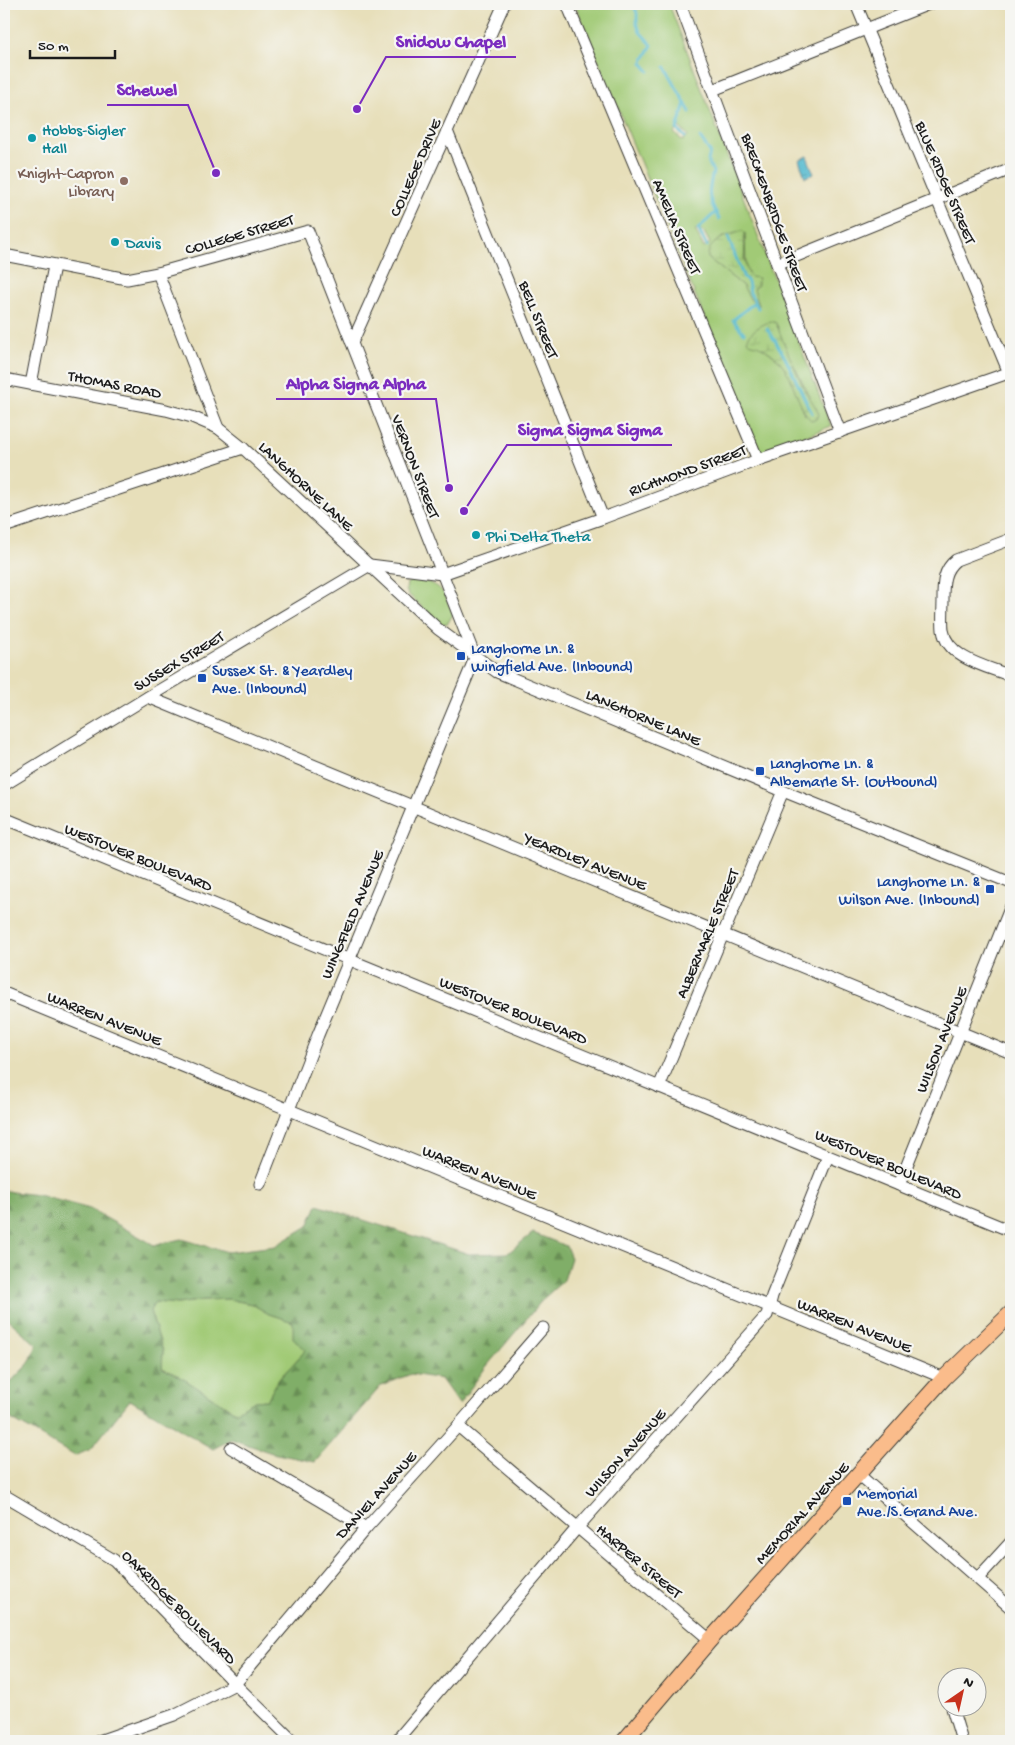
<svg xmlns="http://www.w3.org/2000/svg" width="1015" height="1745" viewBox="0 0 1015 1745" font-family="'Gochi Hand',sans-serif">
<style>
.green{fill:#a1ca76;stroke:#5e7349;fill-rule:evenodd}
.forest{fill:url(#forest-firs);stroke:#4e6542;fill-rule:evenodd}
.wetland{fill:url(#wetland-marsh);stroke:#5e7349}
.water{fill:url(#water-ripples);stroke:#366a75}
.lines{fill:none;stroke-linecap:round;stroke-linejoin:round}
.stream{stroke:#50b8ce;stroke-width:3}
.minor-casing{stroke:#3a3934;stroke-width:13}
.major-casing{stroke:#3a3934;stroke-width:17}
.minor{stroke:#fff;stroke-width:11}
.major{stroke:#fabc8b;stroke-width:15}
.culture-dot{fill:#0f9aa8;stroke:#f6f6f2;stroke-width:2}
.education-dot{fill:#8d6e63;stroke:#f6f6f2;stroke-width:2}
.transit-dot{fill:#1a4fb4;stroke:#f6f6f2;stroke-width:2}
.labels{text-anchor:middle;stroke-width:4.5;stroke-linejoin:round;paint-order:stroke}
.culture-label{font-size:16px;fill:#0d838f;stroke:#f6f6f2;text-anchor:start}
.street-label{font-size:16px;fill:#1c1c1c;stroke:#f6f6f2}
.education-label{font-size:16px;fill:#785e54;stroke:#f6f6f2;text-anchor:end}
.transit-label{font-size:16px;fill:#164399;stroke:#f6f6f2;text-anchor:start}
.leader{fill:none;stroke:#7b2cbf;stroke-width:2}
.callout-dot{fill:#7b2cbf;stroke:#f6f6f2;stroke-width:2}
.callout-label{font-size:18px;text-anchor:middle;font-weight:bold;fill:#7b2cbf;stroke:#f6f6f2;stroke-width:4.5;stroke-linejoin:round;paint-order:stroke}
</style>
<defs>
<pattern id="forest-firs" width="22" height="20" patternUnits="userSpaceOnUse" patternTransform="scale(1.25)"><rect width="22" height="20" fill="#80ae67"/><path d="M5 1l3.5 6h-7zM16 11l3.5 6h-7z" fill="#688d54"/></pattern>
<pattern id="wetland-marsh" width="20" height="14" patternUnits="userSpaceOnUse" patternTransform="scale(1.25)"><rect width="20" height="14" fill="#a1ca76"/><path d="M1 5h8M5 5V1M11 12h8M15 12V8" fill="none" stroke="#8aad66"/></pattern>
<pattern id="water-ripples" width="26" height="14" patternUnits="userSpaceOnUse" patternTransform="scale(1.25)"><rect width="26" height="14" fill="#50b8ce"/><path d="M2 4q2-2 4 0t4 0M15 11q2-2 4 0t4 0" fill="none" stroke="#4295a6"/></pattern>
</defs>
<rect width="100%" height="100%" fill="#f6f6f2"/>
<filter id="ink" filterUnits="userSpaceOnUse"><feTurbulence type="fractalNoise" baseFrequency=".02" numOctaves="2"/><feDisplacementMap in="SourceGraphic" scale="10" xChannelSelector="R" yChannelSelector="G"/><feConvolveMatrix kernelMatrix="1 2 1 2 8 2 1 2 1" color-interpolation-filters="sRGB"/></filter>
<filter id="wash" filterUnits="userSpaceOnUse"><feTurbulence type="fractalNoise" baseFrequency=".0096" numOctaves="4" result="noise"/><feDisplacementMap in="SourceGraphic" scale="20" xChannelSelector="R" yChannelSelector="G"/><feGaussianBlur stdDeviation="1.12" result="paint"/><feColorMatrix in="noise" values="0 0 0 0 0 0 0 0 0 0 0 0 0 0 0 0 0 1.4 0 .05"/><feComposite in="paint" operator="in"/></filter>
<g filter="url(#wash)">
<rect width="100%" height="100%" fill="#e7dfba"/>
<g class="green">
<path d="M575,4H669L831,426L761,454ZM679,127L688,135L683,141L674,133ZM695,230L704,232L710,243L704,248ZM743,231L745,233L746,266L759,305L751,300L743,286L708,258L721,238ZM776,323L786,350L810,397L805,415C802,406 789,373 783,365C776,357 768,351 759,345Z"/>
<path d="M414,580C441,583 444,590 453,614L448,623L443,624L439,623L408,594L406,590L407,583Z"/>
<polygon points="228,1299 252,1304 269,1314 293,1322 306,1350 279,1379 267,1400 255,1401 235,1412 179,1376 162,1368 163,1351 150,1311 154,1302 178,1304 204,1300"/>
</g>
<path class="forest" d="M4,1191L38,1195L90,1209L154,1245L181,1239L228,1252L275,1246L308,1226L317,1205L469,1254L508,1253L533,1233L566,1246L571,1258L564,1280L544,1298L486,1367L459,1404L441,1379L411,1374L381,1386L315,1462L272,1453L231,1439L213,1449L130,1400L91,1449L75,1456L11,1419L4,1398V1389L29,1363L37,1345L4,1316ZM228,1299L252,1304L269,1314L293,1322V1338L306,1350L279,1379L267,1400L255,1401L235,1412L179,1376L162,1368L163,1351L150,1311L155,1302L178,1304L204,1300Z"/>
<g class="wetland">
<path d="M743,231L745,233C745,246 742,267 751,277L758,278V285L754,288L759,306L751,300L743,286L708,258C707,240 729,235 743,231Z"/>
<path d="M771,321L776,323C784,345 794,366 804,388C808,397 816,405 819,415L816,419L812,421C799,411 794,381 784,367C779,359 769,351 761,347C756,344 751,345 747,341C750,330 762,325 771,321Z"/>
</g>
<polygon class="water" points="807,156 814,174 805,177 799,160"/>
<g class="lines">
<g class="stream">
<polyline points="633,4 637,13 637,23 640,32 652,45 642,63 649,71"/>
<polyline points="665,67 690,112"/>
<polyline points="685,137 677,129 685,103"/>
<path d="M700,138L710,152L708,161L713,172C707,196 708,197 719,219"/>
<polyline points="728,237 743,276 748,282 750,293 758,308"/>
<polyline points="707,246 698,229 716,212"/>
<path d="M767,329C787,355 797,385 812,413"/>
<polyline points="744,333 733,320 755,302"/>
</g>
</g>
</g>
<g filter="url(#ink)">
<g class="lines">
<g class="minor-casing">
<g id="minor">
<polyline points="567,4 758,460"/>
<polyline points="680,4 840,432"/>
<polyline points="856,4 1009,373"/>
<polyline points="713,90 929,4"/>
<polyline points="447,131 603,518"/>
<polyline points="4,255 127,279 158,273 308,231 475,657"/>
<polyline points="777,264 1011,169"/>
<polyline points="158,273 218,428"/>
<polyline points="352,343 504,4"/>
<polyline points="4,379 166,410 192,417 218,428 243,448 438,629 497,672 783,791 1011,883"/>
<polyline points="31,384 54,266"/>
<polyline points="4,527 243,448"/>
<path d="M1011,539L956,560C943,570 943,584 943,599C943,609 942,620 943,630C947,659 989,667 1011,676"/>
<polyline points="370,565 442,574 603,518 758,460 1011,372"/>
<polyline points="148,697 1011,1053"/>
<polyline points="4,785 148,697 370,565"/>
<polyline points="4,818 1011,1231"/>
<polyline points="4,993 944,1378"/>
<polyline points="659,1087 783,791"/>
<polyline points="260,1184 318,1035 475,658"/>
<polyline points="899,1185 1011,906"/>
<polyline points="458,1426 710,1640"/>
<polyline points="231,1448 366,1528"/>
<polyline points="859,1475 1011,1608"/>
<polyline points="4,1495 114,1560 235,1684 293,1741"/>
<polyline points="978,1578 1011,1542"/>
<polyline points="952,1708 962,1741"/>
<polyline points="99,1741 174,1715 235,1684 366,1528 458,1426 543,1328"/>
<polyline points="396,1741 577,1528 767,1315 772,1296 828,1156"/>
</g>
</g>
<g class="major-casing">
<polyline id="major" points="624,1741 710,1640 944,1378 1011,1313"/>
</g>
<use href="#minor" class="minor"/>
<use href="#major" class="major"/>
</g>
</g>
<g class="culture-dot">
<circle cx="32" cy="138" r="5"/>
<circle cx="115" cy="242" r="5"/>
<circle cx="476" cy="535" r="5"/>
</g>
<circle class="education-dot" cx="124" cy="181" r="5"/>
<g class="transit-dot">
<rect x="456" y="651" width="10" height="10" rx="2.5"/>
<rect x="197" y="673" width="10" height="10" rx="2.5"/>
<rect x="755" y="766" width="10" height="10" rx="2.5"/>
<rect x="985" y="884" width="10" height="10" rx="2.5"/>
<rect x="842" y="1496" width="10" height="10" rx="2.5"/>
</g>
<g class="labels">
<g class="culture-label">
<text x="42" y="135">Hobbs-Sigler<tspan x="42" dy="18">Hall</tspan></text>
<text x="125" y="248">Davis</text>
<text x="486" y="541">Phi Delta Theta</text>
</g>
<g class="street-label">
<text transform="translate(414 167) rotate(-66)" y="6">COLLEGE DRIVE</text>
<text transform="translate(947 182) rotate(67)" y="6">BLUE RIDGE STREET</text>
<text transform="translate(776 212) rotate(70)" y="6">BRECKENBRIDGE STREET</text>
<text transform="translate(678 226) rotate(67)" y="6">AMELIA STREET</text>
<text transform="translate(239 233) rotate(-16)" y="6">COLLEGE STREET</text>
<text transform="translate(540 319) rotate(68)" y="6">BELL STREET</text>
<text transform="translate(115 383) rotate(11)" y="6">THOMAS ROAD</text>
<text transform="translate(417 466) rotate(69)" y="6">VERNON STREET</text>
<text transform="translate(687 469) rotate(-20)" y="6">RICHMOND STREET</text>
<text transform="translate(307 485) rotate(43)" y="6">LANGHORNE LANE</text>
<text transform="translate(178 660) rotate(-31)" y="6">SUSSEX STREET</text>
<text transform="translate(644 716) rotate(23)" y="6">LANGHORNE LANE</text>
<text transform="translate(139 856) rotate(22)" y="6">WESTOVER BOULEVARD</text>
<text transform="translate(586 860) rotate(22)" y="6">YEARDLEY AVENUE</text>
<text transform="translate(351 914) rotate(-67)" y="6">WINGFIELD AVENUE</text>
<text transform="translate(706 933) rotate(-67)" y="6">ALBERMARLE STREET</text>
<text transform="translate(514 1009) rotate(22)" y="6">WESTOVER BOULEVARD</text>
<text transform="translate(105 1017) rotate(22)" y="6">WARREN AVENUE</text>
<text transform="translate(940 1039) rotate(-68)" y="6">WILSON AVENUE</text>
<text transform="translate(889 1163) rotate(23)" y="6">WESTOVER BOULEVARD</text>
<text transform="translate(480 1171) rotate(22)" y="6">WARREN AVENUE</text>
<text transform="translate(855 1324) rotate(22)" y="6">WARREN AVENUE</text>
<text transform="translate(624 1452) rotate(-48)" y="6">WILSON AVENUE</text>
<text transform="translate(375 1494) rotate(-48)" y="6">DANIEL AVENUE</text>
<text transform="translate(801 1512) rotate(-48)" y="6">MEMORIAL AVENUE</text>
<text transform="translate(640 1560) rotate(40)" y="6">HARPER STREET</text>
<text transform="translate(180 1606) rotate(45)" y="6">OAKRIDGE BOULEVARD</text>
</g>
<g class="education-label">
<text x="114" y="178">Knight-Capron<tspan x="114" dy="18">Library</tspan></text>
</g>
<g class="transit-label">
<text x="471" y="653">Langhorne Ln. &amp;<tspan x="471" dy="18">Wingfield Ave. (Inbound)</tspan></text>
<text x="212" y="675">Sussex St. &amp; Yeardley<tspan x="212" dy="18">Ave. (Inbound)</tspan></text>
<text x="770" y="768">Langhorne Ln. &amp;<tspan x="770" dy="18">Albemarle St. (Outbound)</tspan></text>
<text x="980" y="886" text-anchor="end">Langhorne Ln. &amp;<tspan x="980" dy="18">Wilson Ave. (Inbound)</tspan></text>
<text x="857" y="1498">Memorial<tspan x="857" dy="18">Ave./S.Grand Ave.</tspan></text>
</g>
</g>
<path class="leader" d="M357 109L386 57H516M216 173L188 105H107M449 488L436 399H276M464 511L507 445H672"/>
<g class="callout-dot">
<circle cx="357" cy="109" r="5"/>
<circle cx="216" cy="173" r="5"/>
<circle cx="449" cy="488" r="5"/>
<circle cx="464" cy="511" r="5"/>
</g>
<g class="callout-label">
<text x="451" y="47">Snidow Chapel</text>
<text x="147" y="95">Schewel</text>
<text x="356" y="389">Alpha Sigma Alpha</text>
<text x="590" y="435">Sigma Sigma Sigma</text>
</g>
<rect width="1015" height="1745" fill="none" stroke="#f6f6f2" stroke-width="20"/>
<g transform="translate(962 1692) rotate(34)"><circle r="24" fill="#f6f6f2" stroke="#9f9f9c"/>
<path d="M0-4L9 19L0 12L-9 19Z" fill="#c8321e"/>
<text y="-8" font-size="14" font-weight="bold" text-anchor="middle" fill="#1c1c1c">N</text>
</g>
<path d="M30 50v8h85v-8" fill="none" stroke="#1c1c1c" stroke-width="2.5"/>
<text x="38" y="50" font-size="15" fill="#1c1c1c" stroke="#f6f6f2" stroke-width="4" paint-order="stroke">50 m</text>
</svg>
